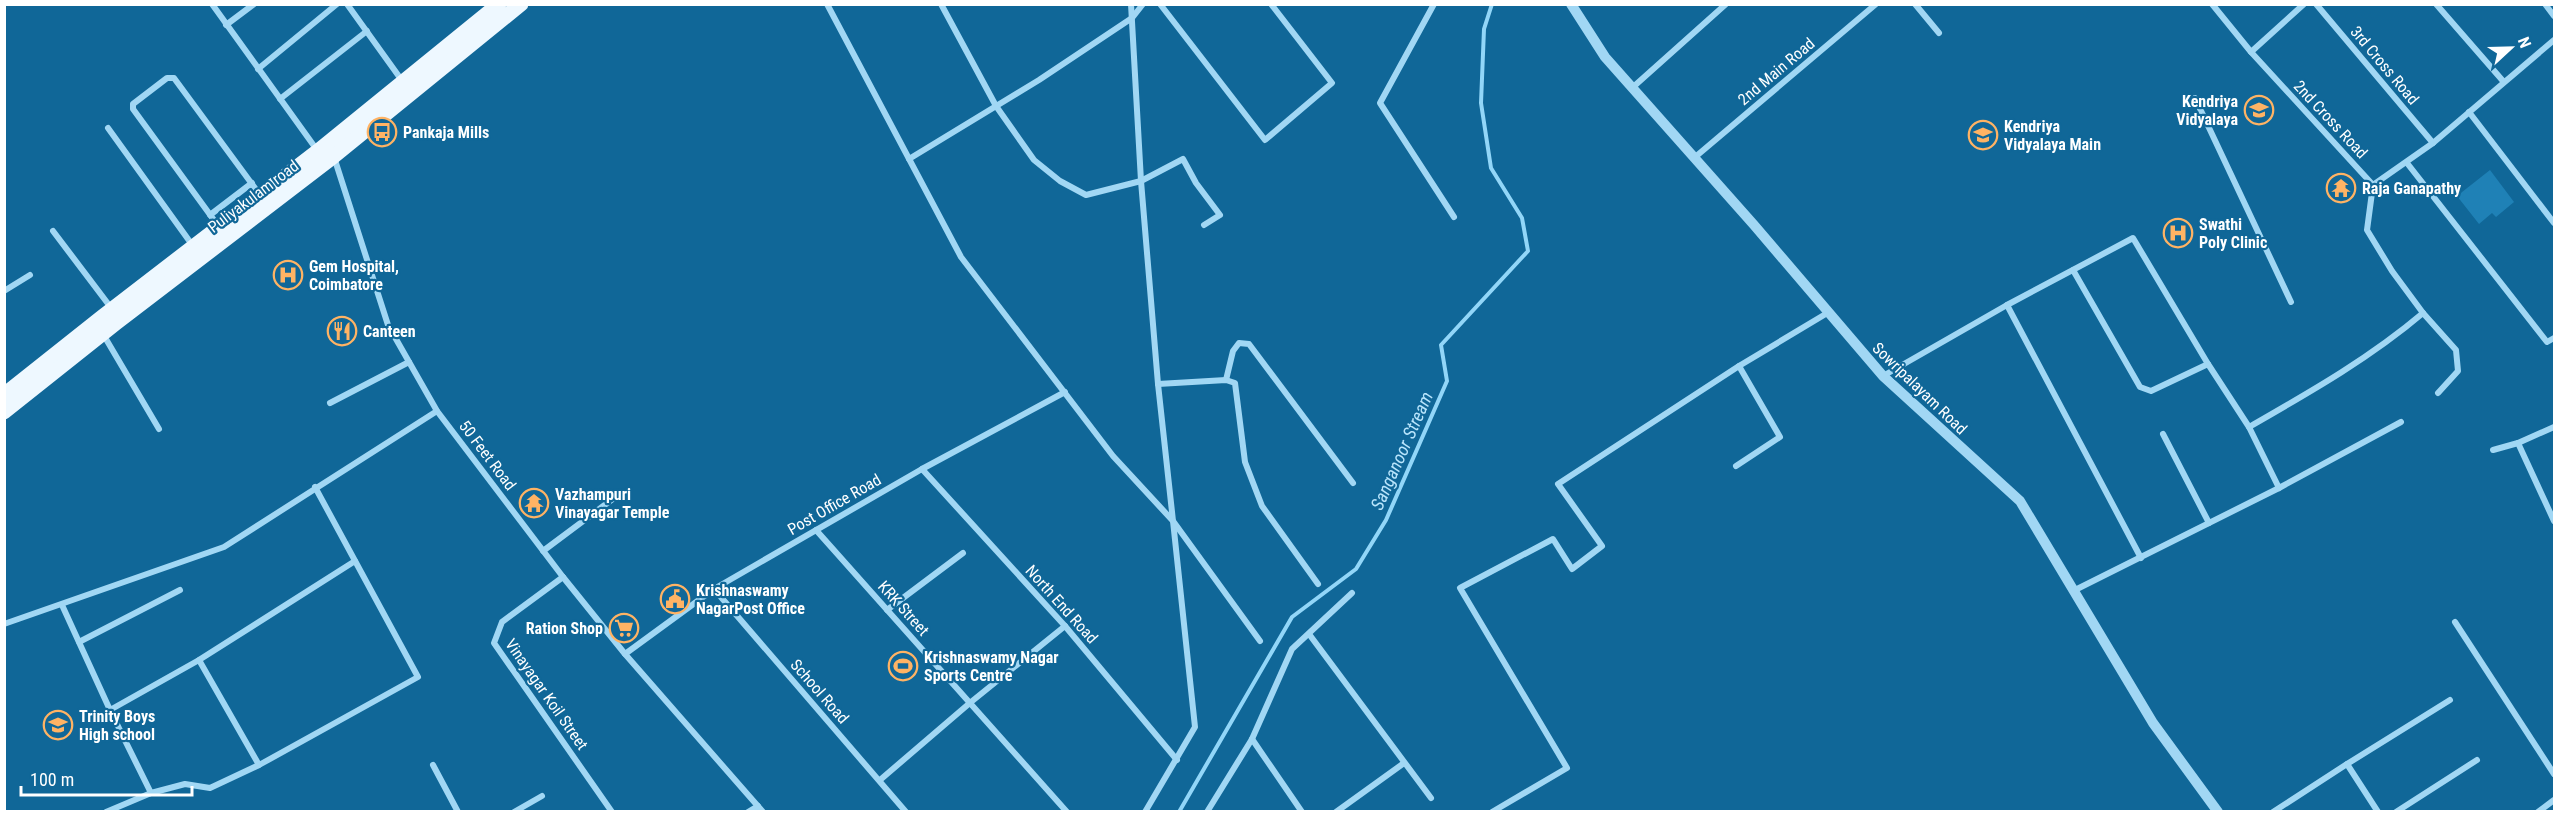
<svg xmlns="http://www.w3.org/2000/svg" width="2559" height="816" viewBox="0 0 2559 816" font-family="'Roboto Condensed',sans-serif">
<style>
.green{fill:#1f81b6}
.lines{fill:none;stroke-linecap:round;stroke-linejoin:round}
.stream{stroke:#92d6f8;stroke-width:4}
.minor{stroke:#a1d7f4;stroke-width:6}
.tertiary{stroke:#a1d7f4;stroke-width:10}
.primary{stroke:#eef8ff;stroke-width:15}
.labels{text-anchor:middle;stroke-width:4.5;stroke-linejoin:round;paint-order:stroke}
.street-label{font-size:16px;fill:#fff;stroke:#106798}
.poi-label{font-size:16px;font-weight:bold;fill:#fff;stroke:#106798;text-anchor:start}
.water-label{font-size:18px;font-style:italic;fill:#b9e5fc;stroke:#106798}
</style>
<rect width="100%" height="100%" fill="#106798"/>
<polygon class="green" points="2490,170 2514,202 2496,217 2492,213 2479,224 2457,196"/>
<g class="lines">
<polyline class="stream" points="1179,812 1292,617 1356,569 1386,520 1447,381 1441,345 1528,251 1522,218 1491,168 1481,103 1484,29 1492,4"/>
<g class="minor">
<polyline points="212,4 317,150"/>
<polyline points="347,4 403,82"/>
<polyline points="827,4 961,257 1113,456 1173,521 1195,727 1145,812"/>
<polyline points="941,4 996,106 1034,160 1060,181 1086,195 1141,181 1183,159 1196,183 1220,215 1204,225"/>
<polyline points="1131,4 1141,181 1158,384 1173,521 1260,641"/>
<polyline points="1160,4 1265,140 1332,83 1271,4"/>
<polyline points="1434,4 1380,103 1454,217"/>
<polyline points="1915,4 1939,33"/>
<polyline points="2212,4 2251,52 2373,185 2433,143 2554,40"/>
<polyline points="2316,4 2433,143"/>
<polyline points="2436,4 2503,81"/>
<polyline points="2545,4 2554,16"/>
<polyline points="226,25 254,4"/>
<polyline points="2251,52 2304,4"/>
<polyline points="258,69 337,4"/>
<polyline points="1632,88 1726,4"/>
<polyline points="2195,98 2291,302"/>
<polyline points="280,99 367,31"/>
<polyline points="2469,112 2554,223"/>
<polyline points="108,128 193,246"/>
<polyline points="334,157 388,325 437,411 563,577 625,654 763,812"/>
<polyline points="1694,158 1876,4"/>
<polyline points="909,159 1039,80 1132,18 1143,4"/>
<polyline points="2407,163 2547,342 2554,338"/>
<polyline points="2373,185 2367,230 2392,271 2423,313 2456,350 2458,371 2438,393"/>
<polyline points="210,215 252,183"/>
<polyline points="219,227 133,109 133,104 167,78 174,78 260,195"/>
<polyline points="53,231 112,309"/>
<polyline points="2073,270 2140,387 2151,391 2208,364"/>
<polyline points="4,291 30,275"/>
<polyline points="2007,305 2141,558"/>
<polyline points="103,334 159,429"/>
<polyline points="1883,376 2007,305 2133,238 2208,364 2249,427"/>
<polyline points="1226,380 1233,351 1239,343 1249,344 1353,483"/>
<polyline points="1158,384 1226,380 1235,383 1245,462 1262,506 1318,584"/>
<polyline points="330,403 409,362"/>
<path d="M2401,422L2279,488L2249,427C2310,392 2370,358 2423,313"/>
<polyline points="2163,434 2209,523"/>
<polyline points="2518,443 2554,521"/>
<polyline points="2493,450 2518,443 2554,427"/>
<polyline points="1736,466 1780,437 1739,366"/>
<polyline points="922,469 1065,626 1177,760"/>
<polyline points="816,530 1067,812"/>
<polyline points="543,551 614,498"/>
<polyline points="563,577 502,622 494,643 612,812"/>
<polyline points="714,589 906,812"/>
<polyline points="2073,591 2279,488"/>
<polyline points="62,605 110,710 199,660 355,561"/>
<polyline points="887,610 963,553"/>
<polyline points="2455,622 2554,774"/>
<polyline points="4,624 224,547 437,411"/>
<polyline points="1309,634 1431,798"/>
<polyline points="79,642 180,590"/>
<polyline points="625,654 714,589 922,469 1065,392"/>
<polyline points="199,660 259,765"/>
<polyline points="110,710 151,793"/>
<polyline points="1252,739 1302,812"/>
<polyline points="2347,764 2450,700"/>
<polyline points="433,765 458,812"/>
<polyline points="880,780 971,702 1065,626"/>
<polyline points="106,812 151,793 185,784 210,788 259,765 418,677 315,487"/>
<polyline points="514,812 542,796"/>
<polyline points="748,812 758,806"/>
<polyline points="1207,812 1252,739 1292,649 1352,593"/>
<polyline points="1336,812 1404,763"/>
<polyline points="1492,812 1567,768 1460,588 1553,539 1572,569 1602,546 1558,484 1739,366 1829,312"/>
<polyline points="2273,812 2347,764 2378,812"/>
<polyline points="2396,812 2477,760"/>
<polyline points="2538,812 2554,800"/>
</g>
<polyline class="tertiary" points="1571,4 1605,57 1754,225 1883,376 2020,501 2153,723 2218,812"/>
<g class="primary">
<polyline points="4,395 102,317 318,151 499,4"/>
<polyline points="4,412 116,323 334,156 521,4"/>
</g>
</g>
<defs>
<g id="school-ring" transform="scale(1.5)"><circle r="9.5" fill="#106798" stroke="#ffb364" stroke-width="1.5"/><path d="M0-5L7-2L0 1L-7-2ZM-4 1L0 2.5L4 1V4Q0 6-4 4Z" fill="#ffb364"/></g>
<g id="bus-ring" transform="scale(1.5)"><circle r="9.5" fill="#106798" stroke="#ffb364" stroke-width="1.5"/><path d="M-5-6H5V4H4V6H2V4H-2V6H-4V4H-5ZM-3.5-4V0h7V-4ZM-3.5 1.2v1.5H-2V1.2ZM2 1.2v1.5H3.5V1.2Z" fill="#ffb364"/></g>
<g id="temple-ring" transform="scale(1.5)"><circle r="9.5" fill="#106798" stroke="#ffb364" stroke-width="1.5"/><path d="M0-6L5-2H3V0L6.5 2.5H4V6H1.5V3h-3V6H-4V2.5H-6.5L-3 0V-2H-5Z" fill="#ffb364"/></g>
<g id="hospital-ring" transform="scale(1.5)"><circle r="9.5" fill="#106798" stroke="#ffb364" stroke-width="1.5"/><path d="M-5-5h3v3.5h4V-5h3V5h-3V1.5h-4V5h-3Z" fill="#ffb364"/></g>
<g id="restaurant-ring" transform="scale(1.5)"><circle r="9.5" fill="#106798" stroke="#ffb364" stroke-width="1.5"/><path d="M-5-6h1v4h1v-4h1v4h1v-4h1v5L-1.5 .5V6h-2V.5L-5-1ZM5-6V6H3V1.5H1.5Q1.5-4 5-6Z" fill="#ffb364"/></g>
<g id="civic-ring" transform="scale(1.5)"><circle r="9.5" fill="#106798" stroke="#ffb364" stroke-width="1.5"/><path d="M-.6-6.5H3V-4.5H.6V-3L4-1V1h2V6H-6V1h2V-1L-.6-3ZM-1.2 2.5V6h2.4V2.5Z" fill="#ffb364"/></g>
<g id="supermarket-ring" transform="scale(1.5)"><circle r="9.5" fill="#106798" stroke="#ffb364" stroke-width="1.5"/><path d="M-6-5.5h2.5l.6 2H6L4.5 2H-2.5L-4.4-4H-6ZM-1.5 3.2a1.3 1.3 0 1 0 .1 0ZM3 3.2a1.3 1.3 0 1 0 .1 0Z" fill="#ffb364"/></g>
<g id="stadium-ring" transform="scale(1.5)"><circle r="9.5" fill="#106798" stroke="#ffb364" stroke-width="1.5"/><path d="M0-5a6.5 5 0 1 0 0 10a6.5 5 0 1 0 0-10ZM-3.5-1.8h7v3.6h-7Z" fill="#ffb364"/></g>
</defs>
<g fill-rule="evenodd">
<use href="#school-ring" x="2259" y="110"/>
<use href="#bus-ring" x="382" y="132"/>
<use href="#school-ring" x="1983" y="135"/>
<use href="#temple-ring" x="2341" y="188"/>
<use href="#hospital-ring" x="2178" y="233"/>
<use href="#hospital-ring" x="288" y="275"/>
<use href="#restaurant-ring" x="342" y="331"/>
<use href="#temple-ring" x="534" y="503"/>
<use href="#civic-ring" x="675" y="599"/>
<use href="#supermarket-ring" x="624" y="628"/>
<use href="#stadium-ring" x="903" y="666"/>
<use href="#school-ring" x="58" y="725"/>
</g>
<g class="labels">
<g class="street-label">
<text transform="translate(2385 65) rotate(50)" y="6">3rd Cross Road</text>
<text transform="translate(1776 71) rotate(-40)" y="6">2nd Main Road</text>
<text transform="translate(2331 119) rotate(47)" y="6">2nd Cross Road</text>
<text transform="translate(253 196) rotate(-37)" y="6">Puliyakulam road</text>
<text transform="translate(1920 388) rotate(44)" y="6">Sowripalayam Road</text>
<text transform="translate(488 455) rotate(53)" y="6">50 Feet Road</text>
<text transform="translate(834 504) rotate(-30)" y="6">Post Office Road</text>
<text transform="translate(1062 604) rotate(48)" y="6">North End Road</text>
<text transform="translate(904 608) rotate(48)" y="6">KRK Street</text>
<text transform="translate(820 691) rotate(49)" y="6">School Road</text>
<text transform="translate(547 694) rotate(55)" y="6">Vinayagar Koil Street</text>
</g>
<g class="poi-label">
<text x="2238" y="107" text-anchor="end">Kendriya<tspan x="2238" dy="18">Vidyalaya</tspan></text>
<text x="2004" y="132">Kendriya<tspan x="2004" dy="18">Vidyalaya Main</tspan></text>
<text x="403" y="138">Pankaja Mills</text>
<text x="2362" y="194">Raja Ganapathy</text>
<text x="2199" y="230">Swathi<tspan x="2199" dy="18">Poly Clinic</tspan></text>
<text x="309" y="272">Gem Hospital,<tspan x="309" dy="18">Coimbatore</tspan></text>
<text x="363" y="337">Canteen</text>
<text x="555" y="500">Vazhampuri<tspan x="555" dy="18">Vinayagar Temple</tspan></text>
<text x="696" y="596">Krishnaswamy<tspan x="696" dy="18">NagarPost Office</tspan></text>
<text x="603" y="634" text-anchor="end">Ration Shop</text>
<text x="924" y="663">Krishnaswamy Nagar<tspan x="924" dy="18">Sports Centre</tspan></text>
<text x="79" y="722">Trinity Boys<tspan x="79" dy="18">High school</tspan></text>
</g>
<g class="water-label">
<text transform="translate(1402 451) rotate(-66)" y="6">Sanganoor Stream</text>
</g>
</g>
<rect width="2559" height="816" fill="none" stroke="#ffffff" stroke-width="12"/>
<g transform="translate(2511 48) rotate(68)" stroke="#106798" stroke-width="4.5" paint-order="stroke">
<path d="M0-4.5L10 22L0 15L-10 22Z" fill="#ffffff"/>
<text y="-9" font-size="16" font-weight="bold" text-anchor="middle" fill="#ffffff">N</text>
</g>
<path d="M21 786v9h171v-9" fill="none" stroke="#ffffff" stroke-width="3"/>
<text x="30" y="786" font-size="18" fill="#ffffff" stroke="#106798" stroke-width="4.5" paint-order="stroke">100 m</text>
</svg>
